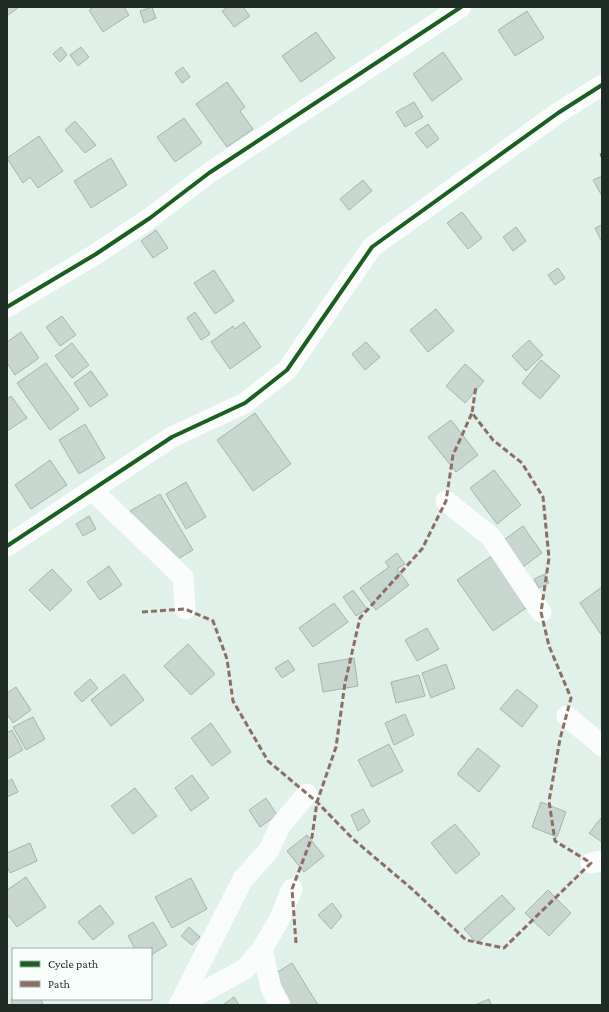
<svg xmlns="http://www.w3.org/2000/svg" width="609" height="1012" viewBox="0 0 609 1012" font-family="'Crimson Pro',serif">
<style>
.building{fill:#c7d6cf;stroke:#a7b4ae}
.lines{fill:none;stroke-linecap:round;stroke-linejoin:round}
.minor{stroke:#fafdfc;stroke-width:21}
.quiet{stroke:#8d6e63;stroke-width:3;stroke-dasharray:6 3;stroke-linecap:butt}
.cycleway-casing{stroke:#f8fefb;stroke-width:6}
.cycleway{stroke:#1b5e20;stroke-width:4}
</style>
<rect width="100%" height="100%" fill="#dff1e8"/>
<g class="building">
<polygon points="7,7 19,7 7,16"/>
<polygon points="94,7 124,7 129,15 103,32 89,10"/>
<polygon points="152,7 156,18 144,23 140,11"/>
<polygon points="228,7 243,7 250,16 234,27 222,11"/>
<polygon points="527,11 544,38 515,56 498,30"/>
<polygon points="316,32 335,58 301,82 282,56"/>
<polygon points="61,47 67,55 60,62 53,54"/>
<polygon points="81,47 89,57 78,66 70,55"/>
<polygon points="443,52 462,79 432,101 413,74"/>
<polygon points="183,67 190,77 182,83 175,73"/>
<polygon points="227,82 245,107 240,111 253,129 227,147 196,104"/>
<polygon points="414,102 423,117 405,127 396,112"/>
<polygon points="184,118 202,143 175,162 157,137"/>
<polygon points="75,121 96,145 85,153 65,130"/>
<polygon points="428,124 439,139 427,148 415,133"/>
<polygon points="39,136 63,171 38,188 30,177 23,183 7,158"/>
<polygon points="111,158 127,185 91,208 74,181"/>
<polygon points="602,176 602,196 593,180"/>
<polygon points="363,180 372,191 349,210 340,199"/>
<polygon points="462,212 482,238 468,249 447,223"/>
<polygon points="602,225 602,240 601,240 595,228"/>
<polygon points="516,227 526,241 513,251 503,237"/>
<polygon points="156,230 168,248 153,258 141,241"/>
<polygon points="558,268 565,278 555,285 548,275"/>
<polygon points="214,270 234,301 215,314 194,283"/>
<polygon points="436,309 454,331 428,352 410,330"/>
<polygon points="195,312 210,334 201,340 187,318"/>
<polygon points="62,316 76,335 60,346 46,327"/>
<polygon points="244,322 261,347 230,369 211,342 233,326 235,329"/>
<polygon points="21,332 39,358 15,375 7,363 7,342"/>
<polygon points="529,340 543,355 526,371 512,356"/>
<polygon points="366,342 380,357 365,370 352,354"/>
<polygon points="72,343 89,365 72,378 55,356"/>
<polygon points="541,360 560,376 540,399 522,383"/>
<polygon points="46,363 79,409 50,430 17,383"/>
<polygon points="465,364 484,381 465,403 446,386"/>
<polygon points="91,371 108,395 90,407 74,383"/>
<polygon points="11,396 27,418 7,431 7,399"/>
<polygon points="255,413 291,464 253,491 217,440"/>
<polygon points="451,420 478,455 456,472 428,437"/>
<polygon points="85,424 105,458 79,474 59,440"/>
<polygon points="50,460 67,485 31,509 15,485"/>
<polygon points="494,470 521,505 497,524 470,488"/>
<polygon points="186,482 206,517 186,529 166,494"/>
<polygon points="160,494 193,550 162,568 130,511"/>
<polygon points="89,516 96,529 83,536 76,524"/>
<polygon points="523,526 542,553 520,569 501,542"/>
<polygon points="397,553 405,564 397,569 409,585 376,610 360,588 389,567 385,562"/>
<polygon points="493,555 529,606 493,631 457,580"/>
<polygon points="109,566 122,585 100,600 87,582"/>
<polygon points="52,569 72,590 50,611 29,590"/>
<polygon points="545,574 549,583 539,588 534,579"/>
<polygon points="602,587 602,636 580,603"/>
<polygon points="353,590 367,609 356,616 343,597"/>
<polygon points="334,603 348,622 313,647 299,628"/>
<polygon points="427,628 439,649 417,661 405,640"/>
<polygon points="188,644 215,674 191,695 164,666"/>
<polygon points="354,658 358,686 323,692 318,664"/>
<polygon points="288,660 295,670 282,678 275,668"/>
<polygon points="446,664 455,688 431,698 422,673"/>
<polygon points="124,674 144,700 111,726 91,700"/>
<polygon points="419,675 425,696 396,703 391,682"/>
<polygon points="90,679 98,688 82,702 74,693"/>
<polygon points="16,687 31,710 13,723 7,714 7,693"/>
<polygon points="517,689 538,706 522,727 500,709"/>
<polygon points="405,714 414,735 394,745 385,723"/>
<polygon points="33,717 45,739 26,750 13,727"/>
<polygon points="211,723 231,752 212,766 191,738"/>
<polygon points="12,730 23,750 7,759 7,733"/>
<polygon points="389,744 403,771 372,787 358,760"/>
<polygon points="478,748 500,766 479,792 457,774"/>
<polygon points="192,775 209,798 191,811 175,788"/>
<polygon points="12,779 18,792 7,797 7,782"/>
<polygon points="135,788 157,816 133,834 111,806"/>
<polygon points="266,798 277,815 260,827 249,810"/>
<polygon points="541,802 566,812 557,837 532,827"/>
<polygon points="363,809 370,822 358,831 351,815"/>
<polygon points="602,817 602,842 589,833"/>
<polygon points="455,824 480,854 456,874 431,843"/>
<polygon points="307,835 324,856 304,872 287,851"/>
<polygon points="30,843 37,861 10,873 7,866 7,853"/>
<polygon points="26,877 46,907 17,927 9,916 7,918 7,890"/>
<polygon points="191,878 207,909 172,928 155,897"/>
<polygon points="548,890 571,913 549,936 525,913"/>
<polygon points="502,895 515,909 477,943 464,929"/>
<polygon points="332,903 342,916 331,929 318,915"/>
<polygon points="100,905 114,923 93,940 78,922"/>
<polygon points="153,922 167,945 151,955 151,949 135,949 128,936"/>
<polygon points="189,927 200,937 192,945 181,936"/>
<polygon points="292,963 318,1005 291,1005 273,975"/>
<polygon points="234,997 239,1005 223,1005"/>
<polygon points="11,999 41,999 43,1005 12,1005"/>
<polygon points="489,999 491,1005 475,1005"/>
</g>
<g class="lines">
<g class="minor">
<polyline points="7,307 96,254 150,218 209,173 461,7"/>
<polyline points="92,490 183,577 185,609"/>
<polyline points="446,501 491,537 541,612"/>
<polyline points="7,546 172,437 245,403 287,370 372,247 558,113 602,85"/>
<path d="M567,716C578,727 591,735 602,746"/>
<polyline points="591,863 602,861"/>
<polyline points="262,949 271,988 280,1005"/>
<polyline points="179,1005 243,879 269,850 280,826 307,794"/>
<polyline points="179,1005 245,969 262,949 279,920 292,889"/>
</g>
<g class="quiet">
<polyline points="601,153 602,157"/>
<polyline points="142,612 185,609 213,621 227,659 233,701 268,761 317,802 353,839 412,889 466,940 504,948 591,863 555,841 549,801 560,739 571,698 549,646 541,612 549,558 543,497 522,463 493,440 472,413 476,386"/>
<polyline points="296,943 292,889 312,837 317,802 336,747 345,683 360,618 422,549 446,501 453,455 472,413"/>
</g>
<g class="cycleway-casing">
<g id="cycleway">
<polyline points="7,307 96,254 150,218 209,173 461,7"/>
<polyline points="7,546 172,437 245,403 287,370 372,247 558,113 602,85"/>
</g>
</g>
<use href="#cycleway" class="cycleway"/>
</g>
<rect width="609" height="1012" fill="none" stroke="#1f2b25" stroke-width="16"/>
<rect x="12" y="948" width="140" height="52" fill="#f8fefb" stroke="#a1aaa5"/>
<rect x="20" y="961" width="20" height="6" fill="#1b5e20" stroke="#a1aaa5"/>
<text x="48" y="968" font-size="12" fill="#1f2b25">Cycle path</text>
<rect x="20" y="981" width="20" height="6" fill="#8d6e63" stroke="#a1aaa5"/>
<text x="48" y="988" font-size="12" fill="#1f2b25">Path</text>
</svg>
